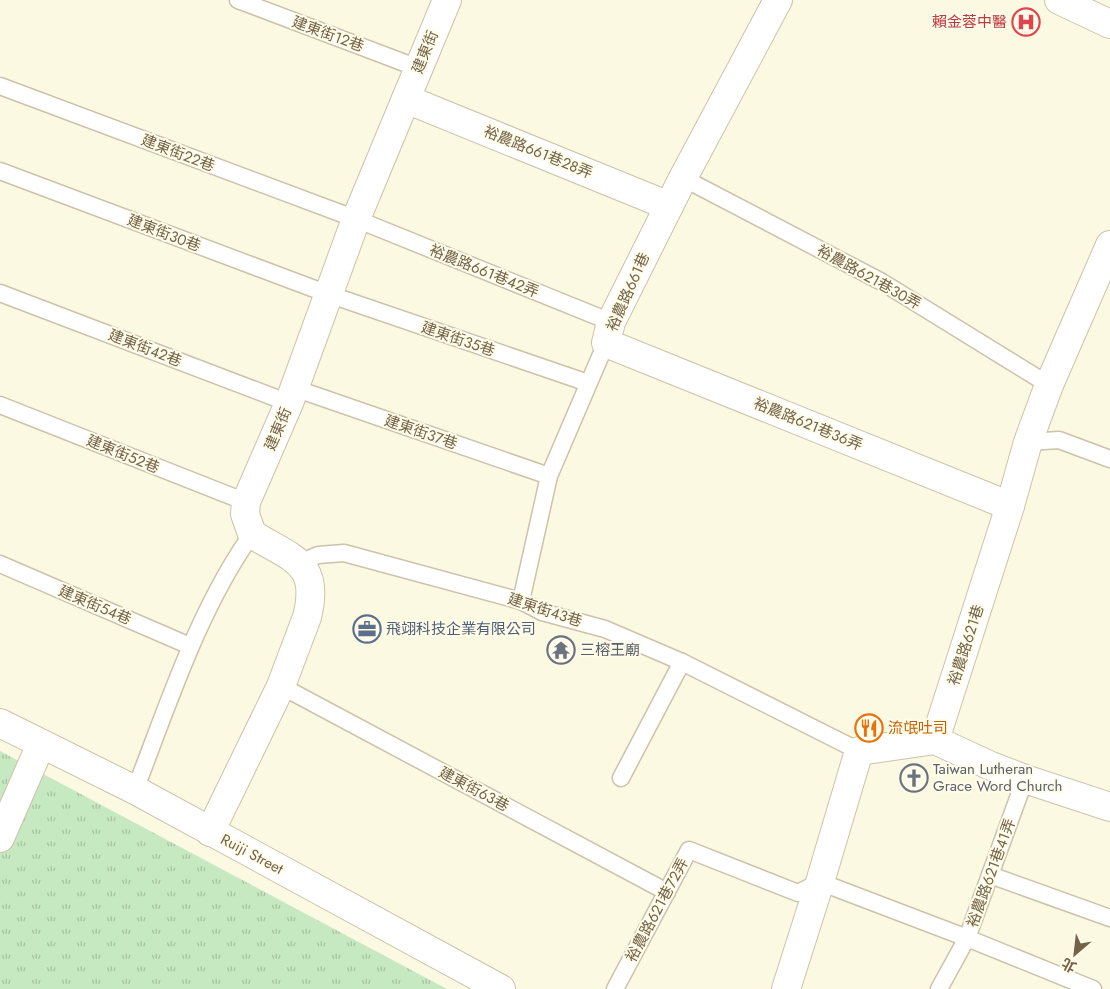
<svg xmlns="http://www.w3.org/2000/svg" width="1110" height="989" viewBox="0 0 1110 989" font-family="Jost,'Noto Sans TC',sans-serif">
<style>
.grass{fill:url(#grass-tufts)}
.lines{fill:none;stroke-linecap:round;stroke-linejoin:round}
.lane-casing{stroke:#cdc2aa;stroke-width:19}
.street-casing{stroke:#cdc2aa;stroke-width:30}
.secondary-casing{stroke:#d0c4a7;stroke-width:30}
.lane{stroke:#fff;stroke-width:16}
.street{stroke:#fff;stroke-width:28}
.secondary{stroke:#fff;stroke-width:28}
.labels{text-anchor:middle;stroke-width:4;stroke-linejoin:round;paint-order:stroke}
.health-label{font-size:15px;fill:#be3a42;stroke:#fffce9;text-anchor:end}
.street-label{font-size:15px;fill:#736349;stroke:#fffce9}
.service-label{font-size:15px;fill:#4e5e75;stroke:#fffce9;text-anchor:start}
.worship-label{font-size:15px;fill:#5b616d;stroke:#fffce9;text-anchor:start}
.food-label{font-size:15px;fill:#c56008;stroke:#fffce9;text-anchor:start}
</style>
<defs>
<pattern id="grass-tufts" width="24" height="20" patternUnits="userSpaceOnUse" patternTransform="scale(1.25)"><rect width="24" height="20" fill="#c7e9c2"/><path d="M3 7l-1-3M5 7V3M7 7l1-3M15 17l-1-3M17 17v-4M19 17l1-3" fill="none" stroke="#a6c0a0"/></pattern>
</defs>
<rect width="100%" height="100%" fill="#fcf9e3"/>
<polygon class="grass" points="0,751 447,989 0,989"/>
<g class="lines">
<g class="lane-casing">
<g id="lane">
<polyline points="238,0 418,68"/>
<polyline points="0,86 356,219 611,322"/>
<polyline points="0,171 328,294 588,383"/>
<polyline points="683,178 882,282 1049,385"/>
<polyline points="0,293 289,403"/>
<polyline points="294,388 549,476"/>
<polyline points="0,405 246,502"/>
<polyline points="1028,442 1059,440 1110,459"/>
<polyline points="300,563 318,555 344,553 521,601 542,612 605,629 682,662 859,751"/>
<polyline points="0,564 190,646"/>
<polyline points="521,601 549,476 606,343"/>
<polyline points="281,686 667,892"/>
<polyline points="621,778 682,662"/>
<path d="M135,790C168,705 199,608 252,534"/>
<polyline points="990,875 1110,918"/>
<polyline points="615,989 689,850 798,893 820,882 967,938 1025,779"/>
<polyline points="939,989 967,938 1093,989"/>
</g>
</g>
<g class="street-casing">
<g id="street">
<polyline points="778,0 683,178 611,322 606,343 1010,506"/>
<polyline points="406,99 669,206"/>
<polyline points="0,723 135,790 501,989"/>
<polyline points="935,740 1010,506 1028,442 1049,385 1110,245"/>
<polyline points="935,740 991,766 1025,779 1110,807"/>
<path d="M210,832L281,686L307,617C321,561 291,559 252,534L245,514L246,502L289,403L356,219L447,0"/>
<polyline points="0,838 41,744"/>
<polyline points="786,989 820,882 859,751 935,740"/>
</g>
</g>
<g class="secondary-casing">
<polyline id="secondary" points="1059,0 1110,24"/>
</g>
<use href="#lane" class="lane"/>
<use href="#street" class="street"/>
<use href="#secondary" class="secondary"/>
</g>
<defs>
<g id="hospital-ring" transform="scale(1.4375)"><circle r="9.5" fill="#fffce9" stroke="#e0444e" stroke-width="1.5"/><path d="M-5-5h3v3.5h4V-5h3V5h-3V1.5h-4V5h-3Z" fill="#e0444e"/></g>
<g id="office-ring" transform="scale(1.4375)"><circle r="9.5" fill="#fffce9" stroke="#5c6f8a" stroke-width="1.5"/><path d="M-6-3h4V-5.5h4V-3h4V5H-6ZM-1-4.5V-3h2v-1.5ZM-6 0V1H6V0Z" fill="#5c6f8a"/></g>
<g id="temple-ring" transform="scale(1.4375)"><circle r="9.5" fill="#fffce9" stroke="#6b7280" stroke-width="1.5"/><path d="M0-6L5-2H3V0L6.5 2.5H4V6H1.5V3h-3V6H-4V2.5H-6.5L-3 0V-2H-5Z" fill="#6b7280"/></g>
<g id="restaurant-ring" transform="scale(1.4375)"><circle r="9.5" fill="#fffce9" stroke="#e8710a" stroke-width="1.5"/><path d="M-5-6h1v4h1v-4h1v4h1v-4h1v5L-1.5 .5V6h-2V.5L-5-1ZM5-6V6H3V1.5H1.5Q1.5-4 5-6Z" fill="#e8710a"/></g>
<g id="church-ring" transform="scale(1.4375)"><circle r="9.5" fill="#fffce9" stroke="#6b7280" stroke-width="1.5"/><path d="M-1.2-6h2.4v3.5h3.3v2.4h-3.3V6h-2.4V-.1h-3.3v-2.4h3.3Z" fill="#6b7280"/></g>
</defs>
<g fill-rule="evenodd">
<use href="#hospital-ring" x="1026" y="22"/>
<use href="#office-ring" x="367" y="629"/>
<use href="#temple-ring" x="561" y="650"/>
<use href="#restaurant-ring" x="869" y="728"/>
<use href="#church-ring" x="914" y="778"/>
</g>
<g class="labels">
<g class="health-label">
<text x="1007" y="27">賴金蓉中醫</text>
</g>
<g class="street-label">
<text transform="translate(328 34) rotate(20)" y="5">建東街12巷</text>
<text transform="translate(425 52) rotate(-68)" y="5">建東街</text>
<text transform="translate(538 152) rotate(22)" y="5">裕農路661巷28弄</text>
<text transform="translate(178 153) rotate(21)" y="5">建東街22巷</text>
<text transform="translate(164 233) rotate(21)" y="5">建東街30巷</text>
<text transform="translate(484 271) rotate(22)" y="5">裕農路661巷42弄</text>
<text transform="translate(869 277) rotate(29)" y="5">裕農路621巷30弄</text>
<text transform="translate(628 292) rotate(-66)" y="5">裕農路661巷</text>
<text transform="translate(458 339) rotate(19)" y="5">建東街35巷</text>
<text transform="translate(145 348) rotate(21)" y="5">建東街42巷</text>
<text transform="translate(808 424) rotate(22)" y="5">裕農路621巷36弄</text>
<text transform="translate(278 429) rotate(-67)" y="5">建東街</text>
<text transform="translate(421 432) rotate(19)" y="5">建東街37巷</text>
<text transform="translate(123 454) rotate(22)" y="5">建東街52巷</text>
<text transform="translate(95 605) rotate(23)" y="5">建東街54巷</text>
<text transform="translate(545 610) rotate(18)" y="5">建東街43巷</text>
<text transform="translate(966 645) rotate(-72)" y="5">裕農路621巷</text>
<text transform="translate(474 789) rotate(28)" y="5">建東街63巷</text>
<text transform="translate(252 854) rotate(28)" y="5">Ruiji Street</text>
<text transform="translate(991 873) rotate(-70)" y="5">裕農路621巷41弄</text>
<text transform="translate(657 910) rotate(-62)" y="5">裕農路621巷72弄</text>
</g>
<g class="service-label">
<text x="386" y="634">飛翊科技企業有限公司</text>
</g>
<g class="worship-label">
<text x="580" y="655">三榕王廟</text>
<text x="933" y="774">Taiwan Lutheran<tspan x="933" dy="17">Grace Word Church</tspan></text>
</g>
<g class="food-label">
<text x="888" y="733">流氓吐司</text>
</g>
</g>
<g transform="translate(1075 954) rotate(208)" stroke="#fffce9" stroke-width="4" paint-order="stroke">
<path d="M0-4L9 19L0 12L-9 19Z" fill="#736349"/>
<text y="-8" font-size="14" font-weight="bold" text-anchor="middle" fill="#736349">北</text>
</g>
</svg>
